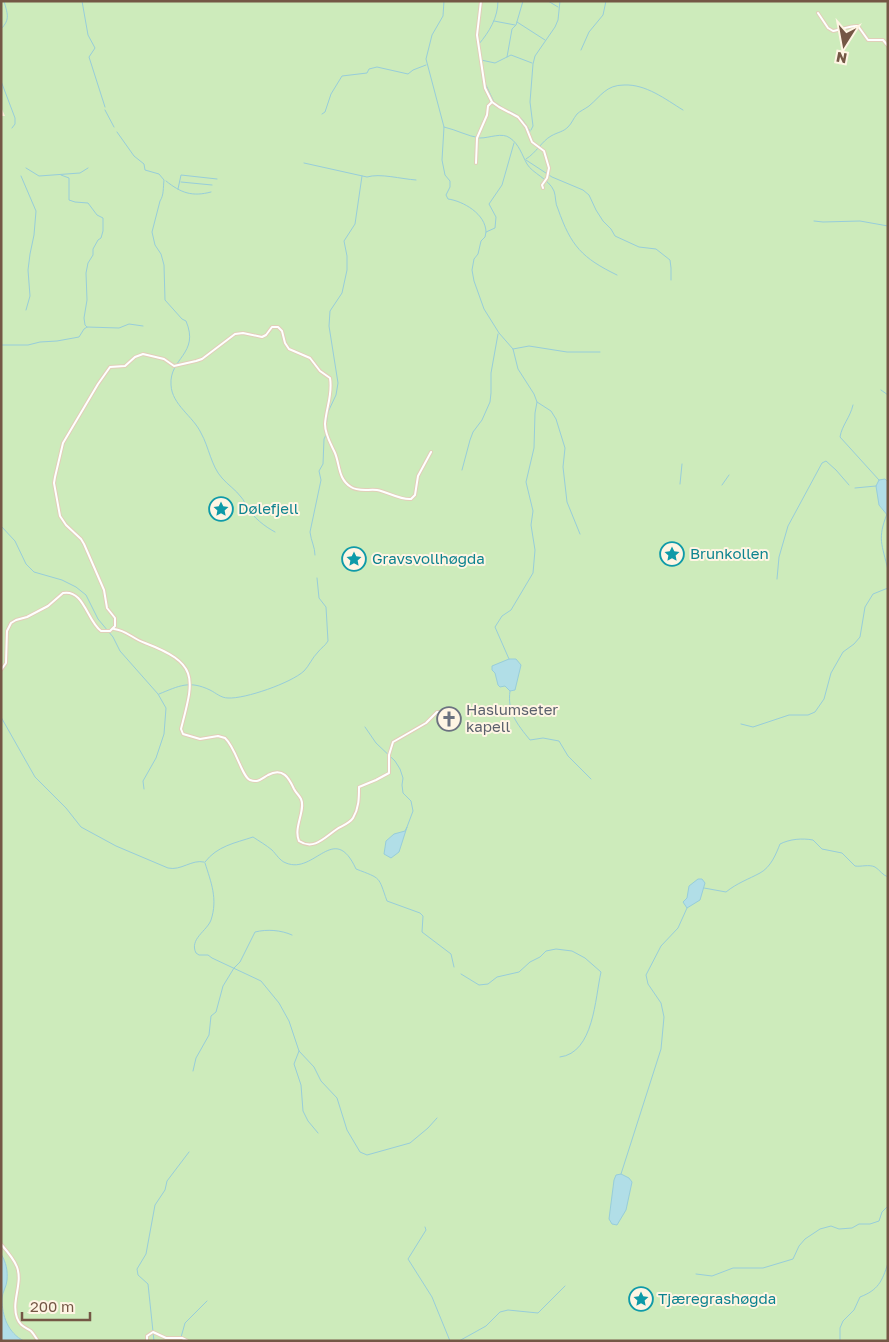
<svg xmlns="http://www.w3.org/2000/svg" width="889" height="1342" viewBox="0 0 889 1342" font-family="'Golos Text',sans-serif">
<style>
.green{fill:#cdebbb}
.water{fill:#b1dee7;stroke:#97cdda}
.lines{fill:none;stroke-linecap:round;stroke-linejoin:round}
.stream{stroke:#97cdda;stroke-width:1}
.street-casing{stroke:#e1ceb9;stroke-width:4}
.street{stroke:#fff;stroke-width:2}
.labels{text-anchor:middle;stroke-width:4;stroke-linejoin:round;paint-order:stroke}
.culture-label{font-size:15px;fill:#0d838f;stroke:#fff5e4;text-anchor:start}
.worship-label{font-size:15px;fill:#5b616d;stroke:#fff5e4;text-anchor:start}
</style>
<rect width="100%" height="100%" fill="#fef2dd"/>
<path class="green" d="M1,1H888V482L885,479L879,505L888,516V1341H24C8,1333 2,1316 2,1299C2,1292 6,1286 7,1280C8,1271 6,1262 1,1254V116H5L1,107Z"/>
<g class="water">
<polygon points="885,479 888,482 888,516 879,505 876,486 879,480"/>
<polygon points="509,659 516,659 521,665 515,690 510,691 505,686 500,687 498,685 495,673 492,670 492,666"/>
<polygon points="407,827 399,852 391,858 384,854 386,841 394,834 405,831"/>
<polygon points="698,879 702,879 705,883 700,900 687,908 683,902 687,898 689,886"/>
<polygon points="621,1174 629,1178 632,1182 626,1210 617,1225 612,1224 609,1219 614,1180 616,1175"/>
<path d="M1,1254C6,1262 8,1271 7,1280C7,1286 2,1292 2,1299C2,1316 8,1333 24,1341H1Z"/>
</g>
<g class="lines">
<g class="stream">
<polyline points="82,1 88,35 95,48 89,57 105,107"/>
<path d="M444,1L443,16L432,35L426,59L444,127L442,160L445,175L450,181V187L446,195L448,199C463,201 486,214 486,232"/>
<polyline points="548,1 558,7"/>
<polyline points="494,21 515,25"/>
<polyline points="517,22 545,40"/>
<path d="M1,29C11,19 7,13 4,1"/>
<path d="M479,44C489,32 498,18 498,1"/>
<polyline points="581,50 589,32 603,15 606,1"/>
<polyline points="507,57 512,29 516,25 523,1"/>
<polyline points="481,60 495,63 511,55 532,63"/>
<polyline points="1,81 15,118 15,124 12,128"/>
<polyline points="486,85 494,102 502,107"/>
<path d="M505,109C520,115 522,118 530,131"/>
<polyline points="105,110 114,127"/>
<polyline points="322,114 325,112 331,94 342,76 367,73 369,69 377,67 408,74 413,70 426,65"/>
<path d="M444,127C457,130 467,136 480,138C490,138 502,132 510,138C519,144 522,155 527,164C532,173 549,179 554,191C556,196 555,204 558,209C571,246 582,258 617,275"/>
<polyline points="531,130 533,126 530,102 533,64 535,56 555,27 558,20 560,1"/>
<path d="M117,132L134,156L144,164L145,170L159,174L164,180C163,188 164,195 160,201L152,232L155,245L161,254L164,265L165,300L182,319L186,321C200,354 169,358 171,385C172,405 193,416 201,433C209,447 211,466 222,478C228,485 236,490 241,497C244,500 245,504 247,507C254,518 264,526 275,532"/>
<path d="M526,159C536,153 542,141 551,136C558,132 563,132 568,127C572,123 573,119 577,114C580,111 585,109 589,106C601,96 606,85 624,85C646,84 665,99 683,110"/>
<polyline points="526,160 552,177 583,190 589,195 596,210 603,221 611,229 615,236 639,247 656,249 670,260 671,268 671,280"/>
<path d="M304,163L367,177C380,173 401,179 416,180"/>
<polyline points="26,168 39,176 80,173 88,168"/>
<polyline points="61,175 69,178 69,200 75,202 88,203 97,215 103,218 103,231 101,238 98,240 93,249 93,255 88,263 86,273 87,300 84,318 85,325 87,327"/>
<polyline points="21,176 36,211 34,235 30,254 28,270 30,296 26,310"/>
<path d="M166,181C181,193 192,197 211,192"/>
<polyline points="181,182 212,185"/>
<polyline points="178,189 181,175 217,179"/>
<polyline points="814,221 823,222 860,221 888,226"/>
<polyline points="1,345 28,345 40,342 57,341 79,337 84,329 87,327 119,328 129,324 143,326"/>
<polyline points="513,349 529,346 567,352 600,352"/>
<polyline points="881,390 888,395"/>
<polyline points="537,402 551,411 556,419 565,448 563,467 567,502 580,534"/>
<path d="M853,405C850,418 842,425 840,437L879,480"/>
<polyline points="326,426 328,412 336,395 338,383 329,326 330,311 342,293 347,270 347,256 344,241 355,224 362,176"/>
<polyline points="462,470 470,440 473,432 482,420 490,402 491,393 491,373 498,334"/>
<polyline points="680,484 682,464"/>
<polyline points="722,485 729,475"/>
<polyline points="855,488 876,486"/>
<path d="M887,514C877,539 882,544 888,570"/>
<polyline points="1,526 15,541 26,564 34,572 62,580 76,587 86,595 98,619 113,637 120,651 158,694 166,708 164,734 156,758 143,781 144,789"/>
<path d="M315,555C315,547 311,541 310,532L321,480L319,471L323,464L324,439L326,435"/>
<polyline points="777,579 779,557 788,526 822,463 826,461 836,470 849,485"/>
<polyline points="509,659 495,627 502,616 511,610 533,573 535,550 531,525 533,511 526,482 534,448 535,413 537,402 534,394 518,369 513,349 499,333 484,309 474,281 472,270 474,259 478,254 481,241 485,237 486,232 495,228 496,217 489,204 502,185 514,143"/>
<path d="M510,691C507,712 517,724 530,740L543,738L559,741L568,756L591,779"/>
<path d="M159,694C179,686 189,680 210,690C216,693 221,698 228,698C245,699 291,683 304,671C309,666 312,658 318,652C321,648 325,646 328,641L326,607L319,598L317,578"/>
<path d="M1,717L35,777L66,808L81,827L116,846L168,868C181,871 192,859 204,862"/>
<polyline points="741,724 753,727 789,715 808,715 815,712 824,699 831,673 843,652 854,644 860,637 865,607 873,594 888,588"/>
<polyline points="365,727 376,743 395,761 400,769 403,778 402,785 403,793 411,801 413,811 407,827"/>
<path d="M205,862C217,846 235,843 253,837C259,841 266,845 272,850C276,854 280,861 286,863C315,875 334,821 356,869C382,879 378,876 387,901L420,913L423,916L422,932L451,954L454,967"/>
<path d="M205,863C211,882 218,899 211,920C207,931 189,939 196,953L199,955H208L212,958L261,981L279,1003L289,1021L299,1051L314,1067L321,1081L337,1098L347,1130L360,1152L367,1155L410,1143L428,1128L437,1118"/>
<path d="M704,888L726,892C737,883 749,879 760,873C771,867 776,854 780,844C790,839 802,838 813,840L822,849L842,853L855,866C861,867 869,864 875,867C880,870 882,875 888,877"/>
<path d="M461,974L479,985L488,984L497,977L519,972L530,962L540,957L546,951L556,949L572,951L585,958L601,972C595,998 594,1053 560,1057"/>
<polyline points="299,1051 294,1064 301,1085 303,1111 308,1121 318,1133"/>
<path d="M193,1071L196,1058L209,1035L211,1016L216,1012L223,986L234,968L240,962L255,932C267,929 281,930 292,935"/>
<polyline points="621,1174 661,1049 664,1017 661,1003 648,984 646,975 661,946 678,928 687,908"/>
<polyline points="425,1227 426,1230 408,1259 432,1297 450,1341"/>
<polyline points="696,1274 712,1276 733,1268 763,1268 793,1259 799,1246 805,1239 820,1229 831,1226 839,1229 852,1228 859,1224 870,1224 879,1221 882,1212 888,1206"/>
<polyline points="154,1341 148,1284 138,1275 137,1269 146,1254 155,1205 165,1190 167,1181 189,1152"/>
<polyline points="180,1341 185,1323 207,1301"/>
<polyline points="459,1341 486,1326 500,1312 508,1310 538,1313 565,1286"/>
<path d="M840,1341V1328L843,1321L854,1310L860,1297C878,1290 882,1282 888,1263"/>
</g>
<g class="street-casing">
<g id="street">
<polyline points="481,1 477,35 485,88 492,102 499,107 518,117 526,127 532,142 544,151 549,168 547,178 542,185 543,188"/>
<path d="M818,13L828,28L833,31C840,30 851,25 858,26L868,40H883L888,46"/>
<polyline points="476,163 477,138 487,115 488,106 492,102"/>
<path d="M114,629C126,630 133,639 145,643C200,664 194,678 181,729L183,734L200,739L218,736L225,738C236,748 242,777 250,780C258,783 261,779 268,775C283,767 289,778 294,789C296,793 299,795 301,799C306,810 293,828 299,841C314,851 325,837 337,829C342,826 350,823 353,818C359,808 359,798 359,787L376,780L389,773V755L393,742L426,723L437,712L453,713"/>
<path d="M1,670L6,663L7,631L11,623L16,620L27,617L48,606L63,593C84,589 87,621 101,631H110L115,626V618L107,608L104,590L84,544L81,539L66,525L60,516L54,483L55,477L63,443L98,384L110,367L125,366L135,357L143,354L164,359L174,366L196,361L202,359L235,334L243,333L262,337L266,335L272,327H278L282,331L285,343L289,349L310,358L320,371L330,378C333,394 326,408 325,424C325,435 331,444 335,453C340,465 338,479 351,487C358,492 369,489 377,490C388,492 400,500 411,499L415,495L418,476L431,452"/>
<path d="M1,1244C7,1251 14,1259 17,1267C23,1284 11,1301 17,1318C20,1326 25,1327 31,1331C34,1334 36,1338 38,1341"/>
<polyline points="147,1341 147,1336 153,1332 166,1338 182,1338 188,1341"/>
</g>
</g>
<use href="#street" class="street"/>
</g>
<defs>
<g id="sight-ring" transform="scale(1.25)"><circle r="9.5" fill="#fff5e4" stroke="#0f9aa8" stroke-width="1.5"/><path d="M0-6L1.8-2.2L6-1.7L2.9 1.2L3.7 5.4L0 3.3L-3.7 5.4L-2.9 1.2L-6-1.7L-1.8-2.2Z" fill="#0f9aa8"/></g>
<g id="church-ring" transform="scale(1.25)"><circle r="9.5" fill="#fff5e4" stroke="#6b7280" stroke-width="1.5"/><path d="M-1.2-6h2.4v3.5h3.3v2.4h-3.3V6h-2.4V-.1h-3.3v-2.4h3.3Z" fill="#6b7280"/></g>
</defs>
<g fill-rule="evenodd">
<use href="#sight-ring" x="221" y="509"/>
<use href="#sight-ring" x="672" y="554"/>
<use href="#sight-ring" x="354" y="559"/>
<use href="#church-ring" x="449" y="719"/>
<use href="#sight-ring" x="641" y="1299"/>
</g>
<g class="labels">
<g class="culture-label">
<text x="238" y="514">Dølefjell</text>
<text x="690" y="559">Brunkollen</text>
<text x="372" y="564">Gravsvollhøgda</text>
<text x="658" y="1304">Tjæregrashøgda</text>
</g>
<g class="worship-label">
<text x="466" y="715">Haslumseter<tspan x="466" dy="17">kapell</tspan></text>
</g>
</g>
<rect width="889" height="1342" fill="none" stroke="#745745" stroke-width="5"/>
<g transform="translate(844 45) rotate(191)" stroke="#fff5e4" stroke-width="4" paint-order="stroke">
<path d="M0-4L9 19L0 12L-9 19Z" fill="#745745"/>
<text y="-8" font-size="14" font-weight="bold" text-anchor="middle" fill="#745745">N</text>
</g>
<path d="M22 1312v8h68v-8" fill="none" stroke="#745745" stroke-width="2.5"/>
<text x="30" y="1312" font-size="15" fill="#745745" stroke="#fff5e4" stroke-width="4" paint-order="stroke">200 m</text>
</svg>
